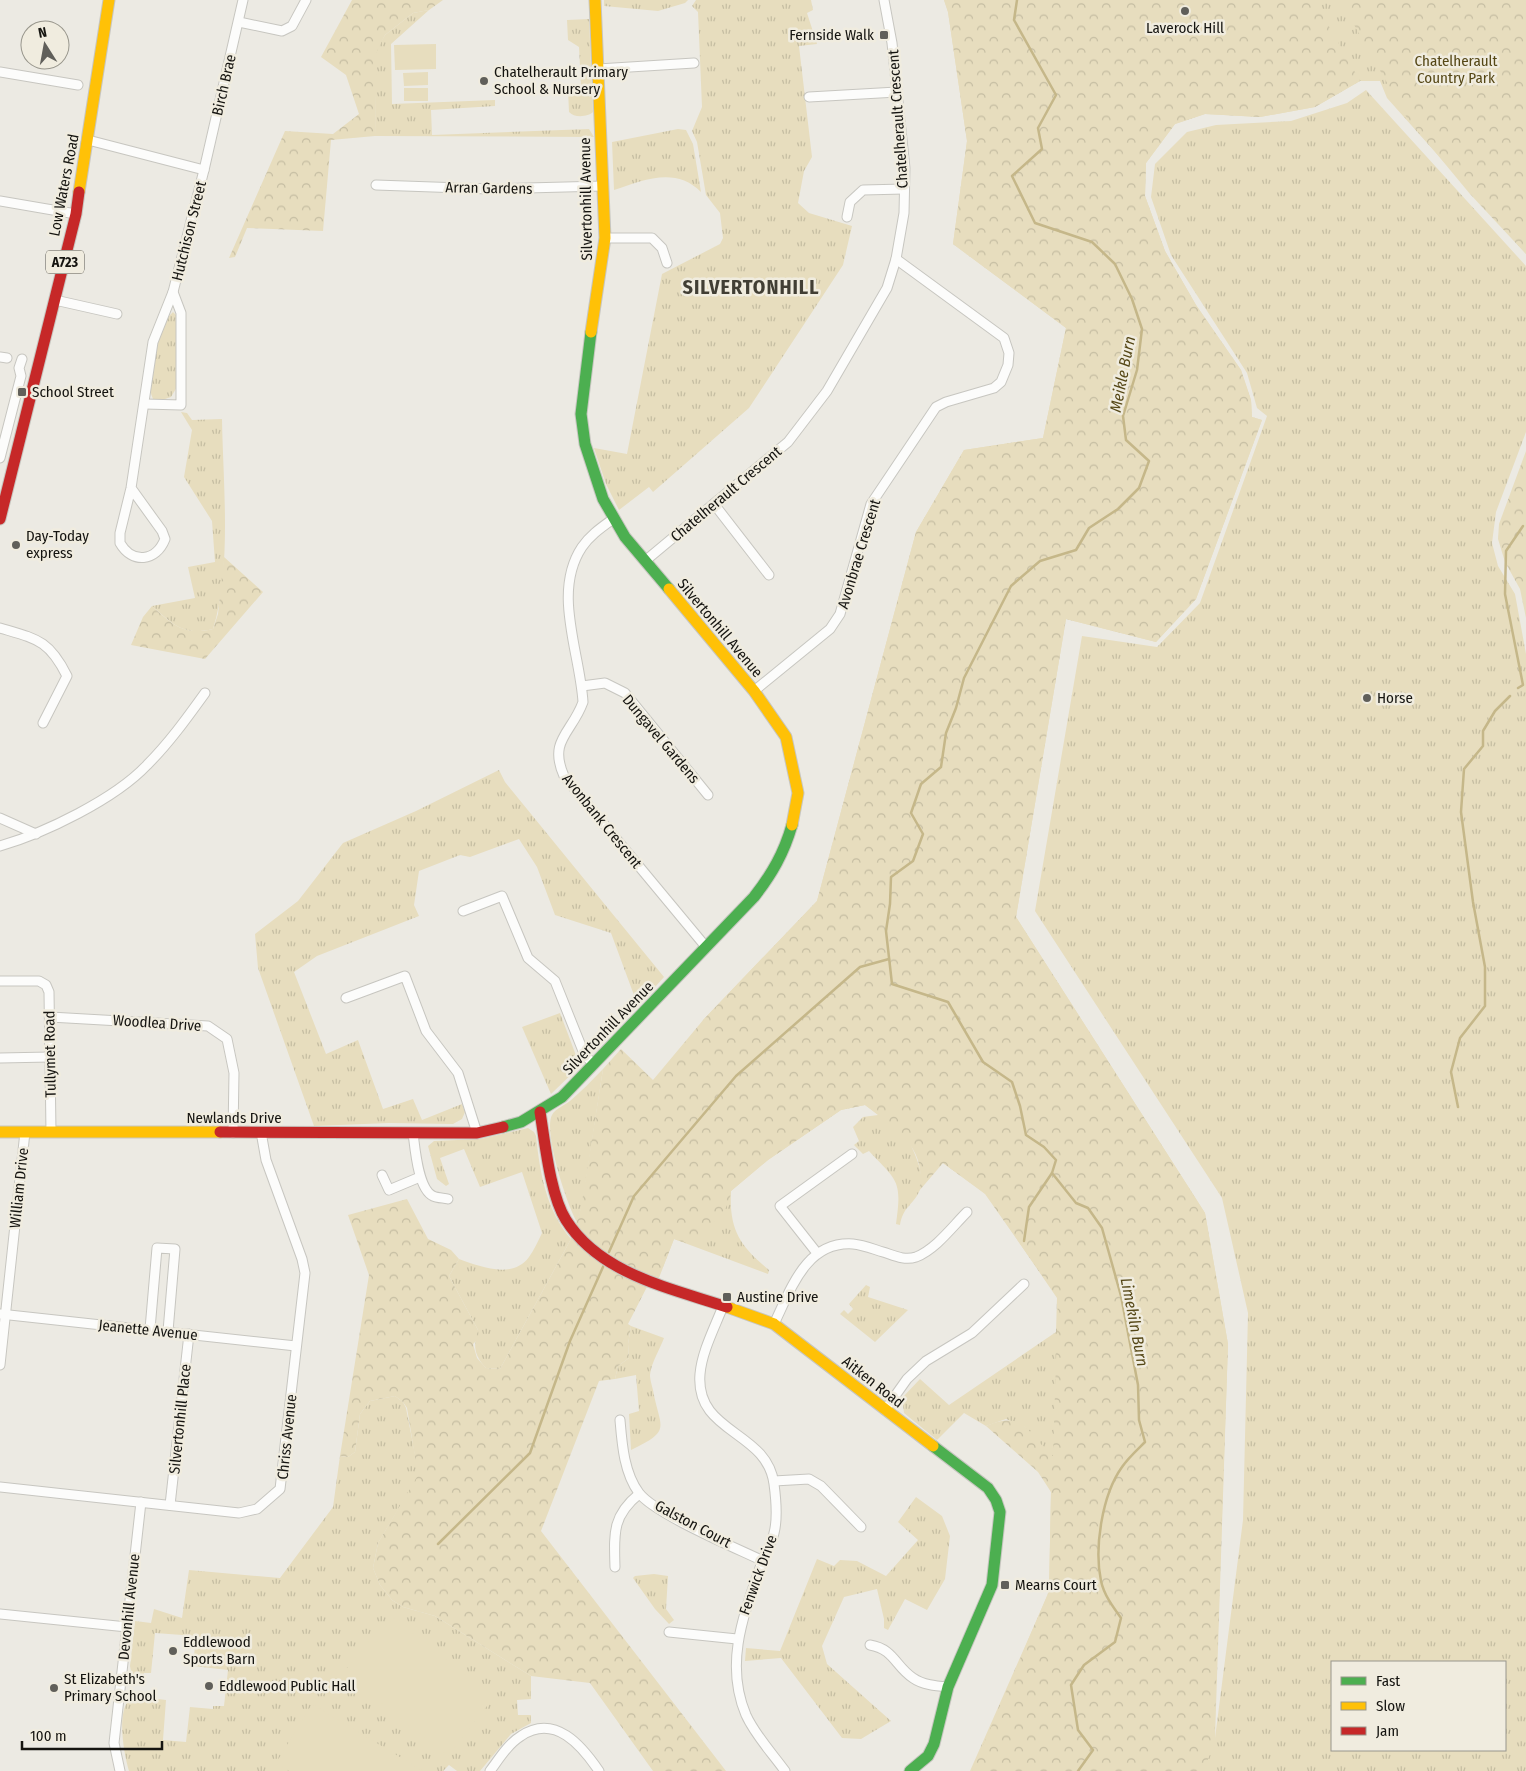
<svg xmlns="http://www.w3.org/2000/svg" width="1526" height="1771" viewBox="0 0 1526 1771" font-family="'Fira Sans Condensed',sans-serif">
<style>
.grass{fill:url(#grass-tufts);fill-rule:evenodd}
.forest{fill:url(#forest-crowns)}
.pitch{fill:#e7ddbe}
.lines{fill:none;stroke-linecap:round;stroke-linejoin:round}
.stream{stroke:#c5b789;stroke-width:2.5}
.street-casing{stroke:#c7c6c0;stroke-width:11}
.fast-casing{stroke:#c7c6c0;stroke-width:13}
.slow-casing{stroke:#c7c6c0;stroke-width:13}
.jam-casing{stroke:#c7c6c0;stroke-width:13}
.street{stroke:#fcfcfb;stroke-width:9}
.fast{stroke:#4caf50;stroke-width:11}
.slow{stroke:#ffc107;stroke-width:11}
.jam{stroke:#c62828;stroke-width:11}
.poi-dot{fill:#605f5a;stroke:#f0ecdf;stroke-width:2}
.labels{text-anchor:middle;stroke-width:5;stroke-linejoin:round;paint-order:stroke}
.shield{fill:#f0ecdf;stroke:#57554e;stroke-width:1}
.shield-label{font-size:14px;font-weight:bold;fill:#151410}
.poi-label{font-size:15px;fill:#151410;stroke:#f0ecdf;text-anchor:start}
.park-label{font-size:15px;fill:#554716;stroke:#f0ecdf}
.street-label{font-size:15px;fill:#151410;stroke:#f0ecdf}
.water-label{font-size:16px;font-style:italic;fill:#554716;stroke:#f0ecdf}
.district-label{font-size:20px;font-weight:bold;letter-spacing:1px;fill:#413e34;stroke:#f0ecdf}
</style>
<defs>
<pattern id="grass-tufts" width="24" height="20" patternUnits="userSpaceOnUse" patternTransform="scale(1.25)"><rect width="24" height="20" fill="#e7ddbe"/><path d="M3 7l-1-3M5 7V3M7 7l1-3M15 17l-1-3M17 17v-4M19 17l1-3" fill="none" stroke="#c5bda2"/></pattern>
<pattern id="forest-crowns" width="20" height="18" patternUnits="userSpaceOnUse" patternTransform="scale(1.25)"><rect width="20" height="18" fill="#e7ddbe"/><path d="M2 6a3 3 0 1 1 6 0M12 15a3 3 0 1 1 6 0" fill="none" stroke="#c5bda2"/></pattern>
</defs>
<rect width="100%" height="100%" fill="#eceae3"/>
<g class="grass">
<polygon points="604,0 688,0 685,3 658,11 604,6"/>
<polygon points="696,0 811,0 813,10 807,13 817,44 799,46 812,157 804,171 798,203 809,213 852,226 843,265 749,408 653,492 649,487 619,510 606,484 594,448 627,454 662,274 720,244 723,238 720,213 706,195 697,142 692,131 702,107 698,12 692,6"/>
<path d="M944,0H1526V254L1387,98L1380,81H1360L1315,107L1260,117L1205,114L1175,124L1146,163L1145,196L1165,251L1196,305L1241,370L1251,400L1252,417L1262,420L1196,599L1156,642L1066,619L1016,917L1205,1213L1228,1344L1215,1738L1243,1520L1248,1313L1222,1198L1035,911L1082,636L1157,647L1200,603L1267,416L1257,408L1247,373L1171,255L1151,197L1155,164L1187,132L1216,125L1291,121L1347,103L1366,90L1526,266V432L1496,512L1492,543L1498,566L1515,594L1526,654V1771H970L1049,1592L1051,1492L1025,1427L1006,1419L986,1426L964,1413L937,1440L904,1413L902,1398L920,1379L949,1405L1056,1332L1057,1298L986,1194L943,1163L910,1143C916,1157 926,1176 919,1192C912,1206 903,1207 900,1225L896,1224C902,1180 898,1182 869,1151L863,1154L854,1145L859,1141L853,1127L863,1117L878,1115L865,1105L841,1110L768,1160L731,1191C729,1230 740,1246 769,1270L768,1274L674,1239L663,1267L581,1209L577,1222C567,1206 543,1131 552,1115C555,1109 565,1105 570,1101C582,1091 592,1080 603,1069L582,1206L704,1019L817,901L916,532L964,450L1043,438L1066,328L953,244L967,141L948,12ZM1332,1662H1505V1750H1332Z"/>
<polygon points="429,10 391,44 392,104 495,100 495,106 431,110 432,135 589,129 594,137 375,136 376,51 385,35 413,13"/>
<path d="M589,19L593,112C588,117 574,118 569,112L568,90L572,88L578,89L581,86L579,47L568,40L567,20Z"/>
<path d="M678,129L686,130L693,144L701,192C676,166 643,180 614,190L612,142Z"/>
<path d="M173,312L178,317L177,387L171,397L159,401L153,399C143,375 159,340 168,317Z"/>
<path d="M181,412L187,413L192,420L222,419C223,483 232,568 213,629C183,636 174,625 152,606L195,598L188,567L215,562L212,521L184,477L192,430Z"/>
<polygon points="499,770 505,782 664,977 638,1006 611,933 555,915 537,867 519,839 470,857 460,855 419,871 414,905 419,916 317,956 294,972 326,1054 358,1040 383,1109 413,1099 422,1120 462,1104 465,1112 462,1119 453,1124 389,1123 314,1126 258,968 255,934 298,901 343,843 416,811"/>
<polygon points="560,1013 580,1066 551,1094 522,1027"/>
<path d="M528,1128L534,1132L536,1136C540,1173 546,1210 571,1239L500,1369L486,1368C474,1355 473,1346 478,1330L449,1276L459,1259C479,1266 512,1280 529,1257C534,1250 538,1241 542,1233L522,1172L480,1187L464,1149L440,1158L449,1184L446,1186L437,1179L428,1146L434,1141L481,1139Z"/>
<polygon points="866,1285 870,1287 868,1297 908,1310 875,1342 840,1314 844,1310 848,1314 853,1309 849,1304"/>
<path d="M631,1326L664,1338C660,1349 651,1363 650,1375C650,1379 652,1386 653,1390C660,1429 673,1430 631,1450L629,1414L639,1411L636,1375L615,1379L618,1366L629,1358L628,1344Z"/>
<path d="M395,1396L403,1402L406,1408L419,1475L378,1543L373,1568L380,1585L392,1600L403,1607L435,1616L531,1676V1699L517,1700L518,1715H531V1723L511,1734L480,1771H457L449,1765L443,1771H129C124,1754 117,1716 128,1701C131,1696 137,1696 142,1695V1697L166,1700L163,1740L186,1742L190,1707L213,1709V1706H224L228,1670L193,1666L196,1636L155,1633L151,1673H144V1681L132,1677L130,1666L135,1621L151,1623L154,1609L182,1618L189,1570L280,1578L333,1507L340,1456L348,1457L355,1452L360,1414L370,1401Z"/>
<polygon points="916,1497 942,1516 950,1536 945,1579 927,1610 905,1599 888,1630 884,1628 884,1619 877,1589 844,1597 822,1646 827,1664 891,1721 861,1739 842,1738 781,1658 745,1661 746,1648 780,1651 817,1559 834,1566 840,1560 857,1561 886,1576 918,1540 898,1522"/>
<polygon points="654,1574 668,1576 666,1609 674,1620 669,1624 655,1609 633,1578 635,1576"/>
</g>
<g class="forest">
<polygon points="352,0 443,0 429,10 413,13 385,35 377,51 375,136 331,140 323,231 247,228 235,257 229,258 285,131 333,134 359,114 346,75 321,57"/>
<path d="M944,0H1314L1360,81L1315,107L1260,117L1205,114L1175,124L1146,163L1145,196L1165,251L1196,305L1241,370L1251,400L1252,417L1262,420L1196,599L1156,642L1066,619L1016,917L1205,1213L1228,1344L1214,1745L1203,1771H972L1049,1591L1051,1492L1038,1472L986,1426C1026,1409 1028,1435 1053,1456L1058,1298L985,1194L943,1163L919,1191C928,1148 896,1128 865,1105L841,1110L768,1160L731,1191C730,1208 715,1224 700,1234C695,1238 688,1238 683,1242L674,1239L657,1283L650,1281L628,1324L631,1326L628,1344L629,1358L618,1366L615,1379L599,1381L541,1531L726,1771H653L590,1683L531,1676L435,1616L403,1607L392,1600L380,1585L373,1568L378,1543L418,1475L407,1408L403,1402L395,1396L370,1401L360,1414L355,1452L348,1457L340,1456L369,1275L348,1215L407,1199L428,1239L451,1250L459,1259L449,1276L478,1330L479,1338L473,1344L477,1358L486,1368L500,1369L571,1239L581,1208L603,1069L621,1049L653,1080L704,1019L817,901L916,532L964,450L1043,438L1066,328L953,244L967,141L948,12Z"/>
<polygon points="1340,0 1526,0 1526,254 1470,194 1407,118"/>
<polygon points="1526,451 1526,618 1520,589 1505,562 1498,539 1499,524"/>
<path d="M224,557L263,592L205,659L131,645L143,617L152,606C173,625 184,636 213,629L218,614Z"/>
</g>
<g class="pitch">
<polygon points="436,44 436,69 395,70 394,45"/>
<polygon points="428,72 428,85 404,86 403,73"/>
<rect x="404" y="88" width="24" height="13"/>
<polygon points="390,1615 494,1697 448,1756 343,1673"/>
<polygon points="312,1704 423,1771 289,1771 276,1763"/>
</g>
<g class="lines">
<g class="stream">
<path d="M1017,0L1014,20L1056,95L1038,128L1042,149L1012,176L1035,223L1092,242L1115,264L1132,299L1142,329L1137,370L1123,416L1126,440L1149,461L1139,488L1118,509L1089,528L1076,550L1040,561L1011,586L964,678L956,708L946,733L941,767L921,784L911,813L923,834L913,861L891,877L890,904L886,931L892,984L948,1002L983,1062L1012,1082L1020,1106L1026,1135L1044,1147L1056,1160L1052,1173L1076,1203L1088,1208L1102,1228L1121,1296L1138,1385L1139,1420L1145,1442C1137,1450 1128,1458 1122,1467C1102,1495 1094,1548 1101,1581C1104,1595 1113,1607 1121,1618L1115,1642L1084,1665L1071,1685L1078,1730L1093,1750L1078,1771"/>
<polyline points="1518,688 1523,685 1505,594 1506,551 1523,526"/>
<polyline points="1458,1107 1451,1072 1460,1038 1485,1006 1485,967 1473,902 1461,812 1464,769 1483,746 1483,731 1495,711 1510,696"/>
<polyline points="1024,1241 1029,1207 1052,1173"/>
<polyline points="609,1252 634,1196 736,1076 860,967 889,959"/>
<polyline points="438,1544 530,1453 570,1341 603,1267"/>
</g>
<g class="street-casing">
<g id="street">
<polyline points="239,22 282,31 292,26 306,0"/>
<polyline points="598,69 694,63"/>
<polyline points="0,72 78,85"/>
<polyline points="809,97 897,92"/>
<polyline points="88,140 204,170"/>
<polyline points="376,185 490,189 603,186"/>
<polyline points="0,201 76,214"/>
<polyline points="847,217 850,202 863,190 904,189"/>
<polyline points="605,238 652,238 662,248 667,263"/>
<polyline points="55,300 117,314"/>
<polyline points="0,357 7,358"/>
<polyline points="145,404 181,405 181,313 173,292"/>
<polyline points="0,458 21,376 19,368 22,359"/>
<path d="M131,488L162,531L165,539C156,562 132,564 120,543V533L131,488L153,342L173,292L204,170L243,0"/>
<polyline points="714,504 769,575"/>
<path d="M613,519C602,527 590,535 582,547C552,592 580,652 583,702C572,733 548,740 564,776L706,947"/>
<polyline points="645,561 788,442 827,391 887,288 896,259 904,213 905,168 892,43 884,0"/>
<path d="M0,628C37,639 49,640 67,676L43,723"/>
<polyline points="582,686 605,683 625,693 708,795"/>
<polyline points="754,691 830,629 840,614 871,504 936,407 946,402 994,388 1001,382 1008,365 1009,353 1004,338 896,259"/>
<polyline points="0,818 36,834"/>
<path d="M0,846C45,833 115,799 147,765C169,743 187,718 205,693"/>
<polyline points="463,911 502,896 528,958 555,981 585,1056 594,1064"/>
<polyline points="0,981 39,981 46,985 49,992 51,1132"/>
<polyline points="346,998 405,976 426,1031 458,1073 477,1133"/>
<polyline points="50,1017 208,1026 227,1039 234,1073 233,1133"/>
<polyline points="0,1058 50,1057"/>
<path d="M413,1133C415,1148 418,1189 433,1196C437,1198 444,1198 448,1199"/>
<polyline points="382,1175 389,1190 420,1177"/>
<polyline points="817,1253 780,1206 852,1154"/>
<path d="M723,1306C715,1327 702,1351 700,1374C695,1434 767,1430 774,1484C776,1499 778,1518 774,1533C772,1544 765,1554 761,1565C744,1614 724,1663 746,1715C755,1735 772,1753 785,1771"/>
<polyline points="0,1314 296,1346"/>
<path d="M774,1324C791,1289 806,1241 853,1244C863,1245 873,1249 883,1252C893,1255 904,1261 916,1257C936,1249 952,1227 967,1212"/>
<polyline points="150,1329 157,1248 175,1249 168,1331"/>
<polyline points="0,1365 25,1132"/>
<polyline points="885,1410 907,1379 926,1361 972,1333 1024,1284"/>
<path d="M620,1420C622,1444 624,1473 639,1493C655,1514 736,1548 763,1561"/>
<polyline points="774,1481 809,1479 821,1486 861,1527"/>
<polyline points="0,1487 239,1513 257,1509 280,1489 305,1273 302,1259 266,1160 261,1132"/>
<polyline points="170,1505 189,1334"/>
<path d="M615,1567C614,1534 612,1516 639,1494"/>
<polyline points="0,1614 127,1627"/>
<polyline points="669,1632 737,1639"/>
<path d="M870,1645C894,1649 895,1666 913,1678C923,1685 936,1686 948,1687"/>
<polyline points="120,1771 114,1743 141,1502"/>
<path d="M490,1771C499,1759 508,1744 521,1736C555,1713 582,1746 599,1771"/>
</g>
</g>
<g class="fast-casing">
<g id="fast">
<polyline points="591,332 581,414 585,444 603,499 625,537 669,589"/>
<path d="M503,1127L521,1122L562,1097L754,897C772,874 784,853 792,825"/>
<polyline points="910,1771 928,1756 934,1744 948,1687 992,1585 1000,1512 996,1500 988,1488 933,1446"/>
</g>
</g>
<g class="slow-casing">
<g id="slow">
<polyline points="79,192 109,0"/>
<polyline points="591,332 605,238 595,0"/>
<polyline points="669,589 754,691 786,737 798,793 792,825"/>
<polyline points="0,1132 220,1132"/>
<polyline points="727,1307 774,1324 933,1446"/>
</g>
</g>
<g class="jam-casing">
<g id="jam">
<polyline points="0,519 76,214 79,192"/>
<path d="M540,1112C545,1142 550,1195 566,1220C600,1274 670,1288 727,1307"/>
<polyline points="220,1132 477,1133 503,1127"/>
</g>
</g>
<use href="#street" class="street"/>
<use href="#fast" class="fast"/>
<use href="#slow" class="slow"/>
<use href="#jam" class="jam"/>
</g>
<g class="poi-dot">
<circle cx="1185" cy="11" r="5"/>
<rect x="879" y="30" width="10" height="10" rx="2.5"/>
<circle cx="484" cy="81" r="5"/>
<rect x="17" y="387" width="10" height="10" rx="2.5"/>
<circle cx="16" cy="545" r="5"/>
<circle cx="1367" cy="698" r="5"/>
<rect x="722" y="1292" width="10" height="10" rx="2.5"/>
<rect x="1000" y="1580" width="10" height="10" rx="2.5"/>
<circle cx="173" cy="1651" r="5"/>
<circle cx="209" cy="1686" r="5"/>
<circle cx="54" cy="1688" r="5"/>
</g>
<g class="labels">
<rect class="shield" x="46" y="250.5" width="38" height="23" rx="4"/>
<g class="shield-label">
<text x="65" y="267">A723</text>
</g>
<g class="poi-label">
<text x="1185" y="33" text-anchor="middle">Laverock Hill</text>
<text x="874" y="40" text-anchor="end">Fernside Walk</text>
<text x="494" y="77">Chatelherault Primary<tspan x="494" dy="17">School &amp; Nursery</tspan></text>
<text x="32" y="397">School Street</text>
<text x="26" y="541">Day-Today<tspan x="26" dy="17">express</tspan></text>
<text x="1377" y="703">Horse</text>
<text x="737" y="1302">Austine Drive</text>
<text x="1015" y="1590">Mearns Court</text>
<text x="183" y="1647">Eddlewood<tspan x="183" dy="17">Sports Barn</tspan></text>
<text x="64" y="1684">St Elizabeth's<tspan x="64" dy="17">Primary School</tspan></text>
<text x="219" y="1691">Eddlewood Public Hall</text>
</g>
<g class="park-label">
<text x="1456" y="66">Chatelherault<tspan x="1456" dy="17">Country Park</tspan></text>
</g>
<g class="street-label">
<text transform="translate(224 85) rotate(-77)" y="5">Birch Brae</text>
<text transform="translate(898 119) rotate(-94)" y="5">Chatelherault Crescent</text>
<text transform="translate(64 185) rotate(-79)" y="5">Low Waters Road</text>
<text transform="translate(489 188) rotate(1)" y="5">Arran Gardens</text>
<text transform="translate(586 199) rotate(-91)" y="5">Silvertonhill Avenue</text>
<text transform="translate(189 231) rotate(-76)" y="5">Hutchison Street</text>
<text transform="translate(726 494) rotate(-40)" y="5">Chatelherault Crescent</text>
<text transform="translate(859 554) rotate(-73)" y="5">Avonbrae Crescent</text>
<text transform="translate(720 628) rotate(50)" y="5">Silvertonhill Avenue</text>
<text transform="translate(661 739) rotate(50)" y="5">Dungavel Gardens</text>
<text transform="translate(602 821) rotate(51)" y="5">Avonbank Crescent</text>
<text transform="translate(157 1023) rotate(4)" y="5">Woodlea Drive</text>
<text transform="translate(608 1028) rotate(-46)" y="5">Silvertonhill Avenue</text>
<text transform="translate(50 1054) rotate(-91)" y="5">Tullymet Road</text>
<text x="234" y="1123">Newlands Drive</text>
<text transform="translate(19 1188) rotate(-84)" y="5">William Drive</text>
<text transform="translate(148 1330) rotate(6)" y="5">Jeanette Avenue</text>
<text transform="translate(873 1382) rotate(38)" y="5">Aitken Road</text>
<text transform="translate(180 1419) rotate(-84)" y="5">Silvertonhill Place</text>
<text transform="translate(287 1437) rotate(-84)" y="5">Chriss Avenue</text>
<text transform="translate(693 1524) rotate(28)" y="5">Galston Court</text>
<text transform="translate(758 1575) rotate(-70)" y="5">Fenwick Drive</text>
<text transform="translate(129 1607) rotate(-84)" y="5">Devonhill Avenue</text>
</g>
<g class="water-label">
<text transform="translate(1122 374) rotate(-79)" y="6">Meikle Burn</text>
<text transform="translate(1135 1322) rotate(79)" y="6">Limekiln Burn</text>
</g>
<g class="district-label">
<text x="751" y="294">SILVERTONHILL</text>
</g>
</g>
<rect x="1331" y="1661" width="175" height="90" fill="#f0ecdf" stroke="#98968c"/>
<rect x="1341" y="1677" width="25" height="8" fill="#4caf50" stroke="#98968c"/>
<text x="1376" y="1686" font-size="15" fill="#151410">Fast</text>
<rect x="1341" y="1702" width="25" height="8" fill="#ffc107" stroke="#98968c"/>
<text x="1376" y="1711" font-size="15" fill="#151410">Slow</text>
<rect x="1341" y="1727" width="25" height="8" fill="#c62828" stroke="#98968c"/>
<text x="1376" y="1736" font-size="15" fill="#151410">Jam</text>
<g transform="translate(45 45) rotate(349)"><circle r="24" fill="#f0ecdf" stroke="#98968c"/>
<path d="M0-4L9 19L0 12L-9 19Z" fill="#605f5a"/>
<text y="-8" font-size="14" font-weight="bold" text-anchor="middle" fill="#151410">N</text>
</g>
<path d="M22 1741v8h140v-8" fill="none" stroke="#151410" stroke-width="2.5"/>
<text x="30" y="1741" font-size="15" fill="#151410" stroke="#f0ecdf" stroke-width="4" paint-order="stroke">100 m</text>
</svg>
